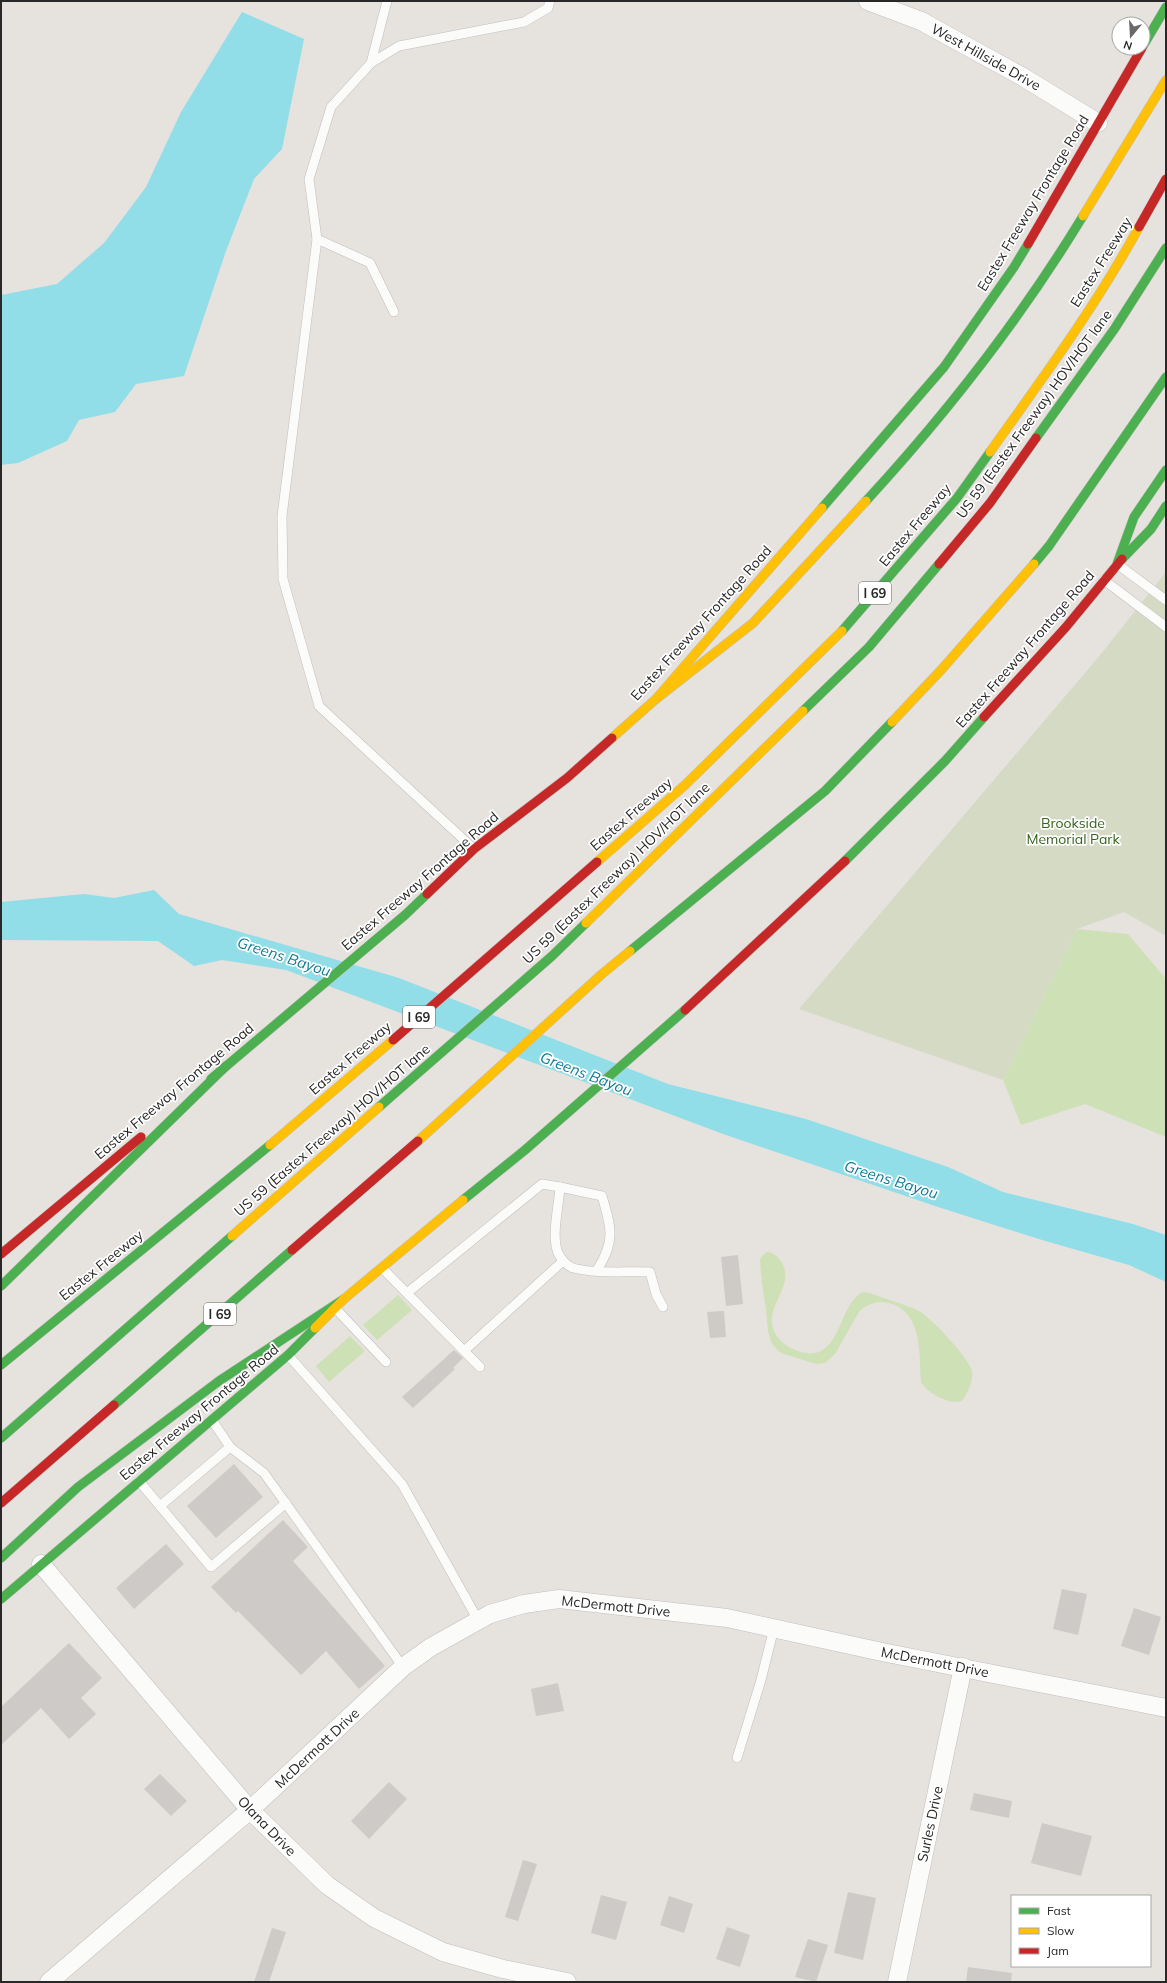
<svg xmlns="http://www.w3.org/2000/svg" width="1167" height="1983" viewBox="0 0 1167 1983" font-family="Mulish,sans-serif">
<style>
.green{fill:#cee1b6}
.cemetery{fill:#d5dac5}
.water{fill:#91dee8}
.building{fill:#cdcac7}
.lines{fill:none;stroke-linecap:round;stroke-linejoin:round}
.lane-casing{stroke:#c0bfbf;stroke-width:10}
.street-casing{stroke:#c0bfbf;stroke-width:19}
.fast-casing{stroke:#c0bfbf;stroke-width:10}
.slow-casing{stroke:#c0bfbf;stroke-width:10}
.jam-casing{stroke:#c0bfbf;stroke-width:10}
.lane{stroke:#fbfbfa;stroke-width:9}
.street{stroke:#fbfbfa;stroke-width:18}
.fast{stroke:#4caf50;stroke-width:9}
.slow{stroke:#ffc107;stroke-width:9}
.jam{stroke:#c62828;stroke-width:9}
.labels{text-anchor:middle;stroke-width:3.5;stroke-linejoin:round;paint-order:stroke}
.shield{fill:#fff;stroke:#686868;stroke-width:1}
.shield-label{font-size:13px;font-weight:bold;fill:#282828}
.street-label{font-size:14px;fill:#282828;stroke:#fff}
.park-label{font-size:14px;fill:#34631a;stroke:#fff}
.water-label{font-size:15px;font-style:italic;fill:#0f7b95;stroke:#fff}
</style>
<rect width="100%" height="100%" fill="#e6e2de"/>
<g class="green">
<polygon points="1077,929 1128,934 1166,979 1166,1137 1085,1104 1021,1125 1003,1080"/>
<path d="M766,1252C773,1252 777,1256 781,1261C797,1286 763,1306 774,1331C778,1339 783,1344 791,1348C842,1373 836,1304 863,1292L870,1293C885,1299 902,1303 917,1310C930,1316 969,1358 972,1371C974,1380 967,1393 963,1400C952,1407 927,1393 921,1382C919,1354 923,1312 889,1303C878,1300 867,1304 859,1312L835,1354L825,1363L816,1364L781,1353C766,1342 768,1325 766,1310C763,1293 761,1276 760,1259Z"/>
<polygon points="398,1295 412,1310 377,1340 363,1325"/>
<polygon points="350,1336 365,1351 329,1382 316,1366"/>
</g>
<polygon class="cemetery" points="1166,572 1166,936 1124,912 1077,929 1003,1080 799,1009 1101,654"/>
<g class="water">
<polygon points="242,12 304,39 282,149 254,179 226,251 184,376 136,384 115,412 79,420 67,441 18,463 1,465 1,295 57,284 104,243 146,187 181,112"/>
<polygon points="154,890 179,914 399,978 668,1084 806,1119 948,1167 1003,1192 1133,1224 1166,1235 1166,1282 1129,1265 1042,1240 938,1207 723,1134 286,970 222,960 194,966 158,941 1,940 1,902 84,894 114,898"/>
</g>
<g class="building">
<polygon points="738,1255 743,1304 726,1306 721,1257"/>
<polygon points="724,1311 726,1337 710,1338 707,1312"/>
<polygon points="454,1350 463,1358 453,1368 455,1369 413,1408 402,1397"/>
<polygon points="234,1464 263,1497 216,1538 187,1506"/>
<polygon points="283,1520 308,1547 293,1561 385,1666 359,1689 326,1651 301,1675 238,1611 236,1613 211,1587"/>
<polygon points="166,1544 184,1564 134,1609 116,1588"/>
<polygon points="1062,1589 1087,1594 1078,1635 1053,1629"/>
<polygon points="1134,1608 1161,1617 1149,1655 1121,1646"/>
<polygon points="69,1643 102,1678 81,1698 96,1714 69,1739 41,1708 1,1745 1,1707"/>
<polygon points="558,1683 564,1711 536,1716 531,1689"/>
<polygon points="160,1774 187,1801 171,1816 144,1789"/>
<polygon points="389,1782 407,1799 369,1839 351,1821"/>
<polygon points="974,1793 1012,1801 1009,1818 970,1810"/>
<polygon points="1042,1823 1092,1836 1081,1876 1031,1863"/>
<polygon points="523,1860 537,1864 518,1921 505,1917"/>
<polygon points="848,1892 876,1898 863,1960 834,1953"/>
<polygon points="601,1895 627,1902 616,1940 591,1933"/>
<polygon points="669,1896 693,1904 684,1933 660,1925"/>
<polygon points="727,1927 750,1935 740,1967 716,1959"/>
<polygon points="272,1928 286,1932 269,1982 254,1982"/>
<polygon points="808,1939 828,1945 816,1982 795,1977"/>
<polygon points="968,1967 1012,1973 1011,1982 966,1982"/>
</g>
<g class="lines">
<g class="lane-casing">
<g id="lane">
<polyline points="387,1 371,63 331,107 309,179 317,239 282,516 283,579 319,706 474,849"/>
<polyline points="371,63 399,46 524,22 548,8 550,1"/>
<polyline points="317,239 370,263 394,312"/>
<polyline points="1117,564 1166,600"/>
<polyline points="1104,580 1166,627"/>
<path d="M560,1187L602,1196C611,1227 616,1241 597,1270"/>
<polyline points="382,1268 480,1367"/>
<path d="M407,1293L542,1184L560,1187C559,1205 551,1236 558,1253C561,1259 567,1266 573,1268C597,1274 625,1271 650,1272L656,1294L663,1307"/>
<polyline points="335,1308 386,1362"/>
<polyline points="464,1351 563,1261"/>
<polyline points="288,1355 402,1484 478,1620"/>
<polyline points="212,1420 230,1447 264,1473 403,1667"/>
<polyline points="139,1481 211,1567 286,1503"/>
<polyline points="160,1506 230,1447"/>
<polyline points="737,1758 761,1680 774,1628"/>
</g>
</g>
<g class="street-casing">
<g id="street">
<polyline points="868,1 921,21 1023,77 1098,123"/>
<polyline points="41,1564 250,1810 327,1885 374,1918 443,1952 503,1969 567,1982"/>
<polyline points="49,1982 250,1810 403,1667 431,1647 490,1614 524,1604 559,1599 727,1618 882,1652 1166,1708"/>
<polyline points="897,1982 963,1667"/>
</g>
</g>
<g class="fast-casing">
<g id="fast">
<polyline points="1143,46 1166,7"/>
<polyline points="1036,438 1115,328 1166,248"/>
<path d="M866,501C947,413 1021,318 1083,216"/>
<polyline points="822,508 944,367 1014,267 1028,244"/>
<polyline points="1122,559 1151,529 1166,506"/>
<polyline points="1034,564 1049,546 1166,377"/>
<polyline points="1117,564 1134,517 1166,470"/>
<polyline points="842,631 957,498 990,452"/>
<polyline points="803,711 869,647 939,564"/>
<polyline points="845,861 945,761 984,717"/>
<polyline points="630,951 825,791 892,722"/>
<polyline points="211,1079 405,915 427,894"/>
<polyline points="379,1107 552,956 586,923"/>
<polyline points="463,1200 525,1150 685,1010"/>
<polyline points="1,1286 226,1066"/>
<polyline points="1,1365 270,1145"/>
<polyline points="114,1405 292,1250"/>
<polyline points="1,1438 232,1236"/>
<polyline points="1,1558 78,1487 219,1381 344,1299"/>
<polyline points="1,1599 288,1355 315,1328"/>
</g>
</g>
<g class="slow-casing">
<g id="slow">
<polyline points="1083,216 1166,80"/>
<path d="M990,452C1042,379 1096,306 1139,227"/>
<polyline points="656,699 753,623 866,501"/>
<polyline points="892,722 942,669 1034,564"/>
<polyline points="612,738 656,699 822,508"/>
<polyline points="597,862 685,785 842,631"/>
<polyline points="586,923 803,711"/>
<polyline points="418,1141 602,974 630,951"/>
<polyline points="270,1145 393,1040"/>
<polyline points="232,1236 379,1107"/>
<polyline points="315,1328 344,1299 463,1200"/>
</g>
</g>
<g class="jam-casing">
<g id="jam">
<polyline points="1139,227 1166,179"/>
<polyline points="1028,244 1142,48"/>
<polyline points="939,564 990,503 1036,438"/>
<polyline points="984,717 1066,627 1122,559"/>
<polyline points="427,894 474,849 567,778 612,738"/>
<polyline points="685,1010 845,861"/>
<polyline points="393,1040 597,862"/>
<polyline points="292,1250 418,1141"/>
<polyline points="1,1254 141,1137"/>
<polyline points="1,1503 114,1405"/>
</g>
</g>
<use href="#lane" class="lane"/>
<use href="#street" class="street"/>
<use href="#fast" class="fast"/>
<use href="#slow" class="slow"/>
<use href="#jam" class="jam"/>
</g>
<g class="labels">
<g class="shield">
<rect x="859" y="582" width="32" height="22" rx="3"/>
<rect x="403" y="1006" width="32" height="22" rx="3"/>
<rect x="204" y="1303" width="32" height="22" rx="3"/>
</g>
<g class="shield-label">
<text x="875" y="598">I 69</text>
<text x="419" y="1022">I 69</text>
<text x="220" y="1319">I 69</text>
</g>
<g class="street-label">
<text transform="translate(986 57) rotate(29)" y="5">West Hillside Drive</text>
<text transform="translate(1033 203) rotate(-59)" y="5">Eastex Freeway Frontage Road</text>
<text transform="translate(1101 262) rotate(-58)" y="5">Eastex Freeway</text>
<text transform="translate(1034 414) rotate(-54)" y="5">US 59 (Eastex Freeway) HOV/HOT lane</text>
<text transform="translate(915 525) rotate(-50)" y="5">Eastex Freeway</text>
<text transform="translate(701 623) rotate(-48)" y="5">Eastex Freeway Frontage Road</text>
<text transform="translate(1025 649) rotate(-49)" y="5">Eastex Freeway Frontage Road</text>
<text transform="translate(631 814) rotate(-41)" y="5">Eastex Freeway</text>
<text transform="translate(616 873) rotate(-44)" y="5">US 59 (Eastex Freeway) HOV/HOT lane</text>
<text transform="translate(420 881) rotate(-41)" y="5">Eastex Freeway Frontage Road</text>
<text transform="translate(350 1058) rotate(-41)" y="5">Eastex Freeway</text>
<text transform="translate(174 1091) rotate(-40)" y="5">Eastex Freeway Frontage Road</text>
<text transform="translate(332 1130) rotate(-41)" y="5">US 59 (Eastex Freeway) HOV/HOT lane</text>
<text transform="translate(101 1265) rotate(-39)" y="5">Eastex Freeway</text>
<text transform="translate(199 1412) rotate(-40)" y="5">Eastex Freeway Frontage Road</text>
<text transform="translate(616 1606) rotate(6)" y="5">McDermott Drive</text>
<text transform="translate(935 1662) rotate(11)" y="5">McDermott Drive</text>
<text transform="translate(317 1748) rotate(-43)" y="5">McDermott Drive</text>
<text transform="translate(930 1824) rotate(-78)" y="5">Surles Drive</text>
<text transform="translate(267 1826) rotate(46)" y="5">Olana Drive</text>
</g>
<g class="park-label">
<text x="1073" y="828">Brookside<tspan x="1073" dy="16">Memorial Park</tspan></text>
</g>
<g class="water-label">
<text transform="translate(284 957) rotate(18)" y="5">Greens Bayou</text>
<text transform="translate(586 1074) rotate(21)" y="5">Greens Bayou</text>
<text transform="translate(891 1180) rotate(17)" y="5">Greens Bayou</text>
</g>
</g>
<rect width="1167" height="1983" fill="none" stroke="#282828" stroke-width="4"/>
<rect x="1011" y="1895" width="140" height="72" fill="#ffffff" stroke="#a9a9a9"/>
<rect x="1019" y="1908" width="20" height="6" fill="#4caf50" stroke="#a9a9a9"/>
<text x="1047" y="1915" font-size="12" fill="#282828">Fast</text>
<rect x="1019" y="1928" width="20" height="6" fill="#ffc107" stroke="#a9a9a9"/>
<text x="1047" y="1935" font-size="12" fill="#282828">Slow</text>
<rect x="1019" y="1948" width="20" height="6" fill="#c62828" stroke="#a9a9a9"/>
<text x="1047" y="1955" font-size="12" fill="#282828">Jam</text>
<g transform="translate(1131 36) rotate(198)"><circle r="19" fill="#ffffff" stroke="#a9a9a9"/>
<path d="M0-3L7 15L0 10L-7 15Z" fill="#6a6968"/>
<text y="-6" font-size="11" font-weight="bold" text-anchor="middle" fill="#282828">N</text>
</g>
</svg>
